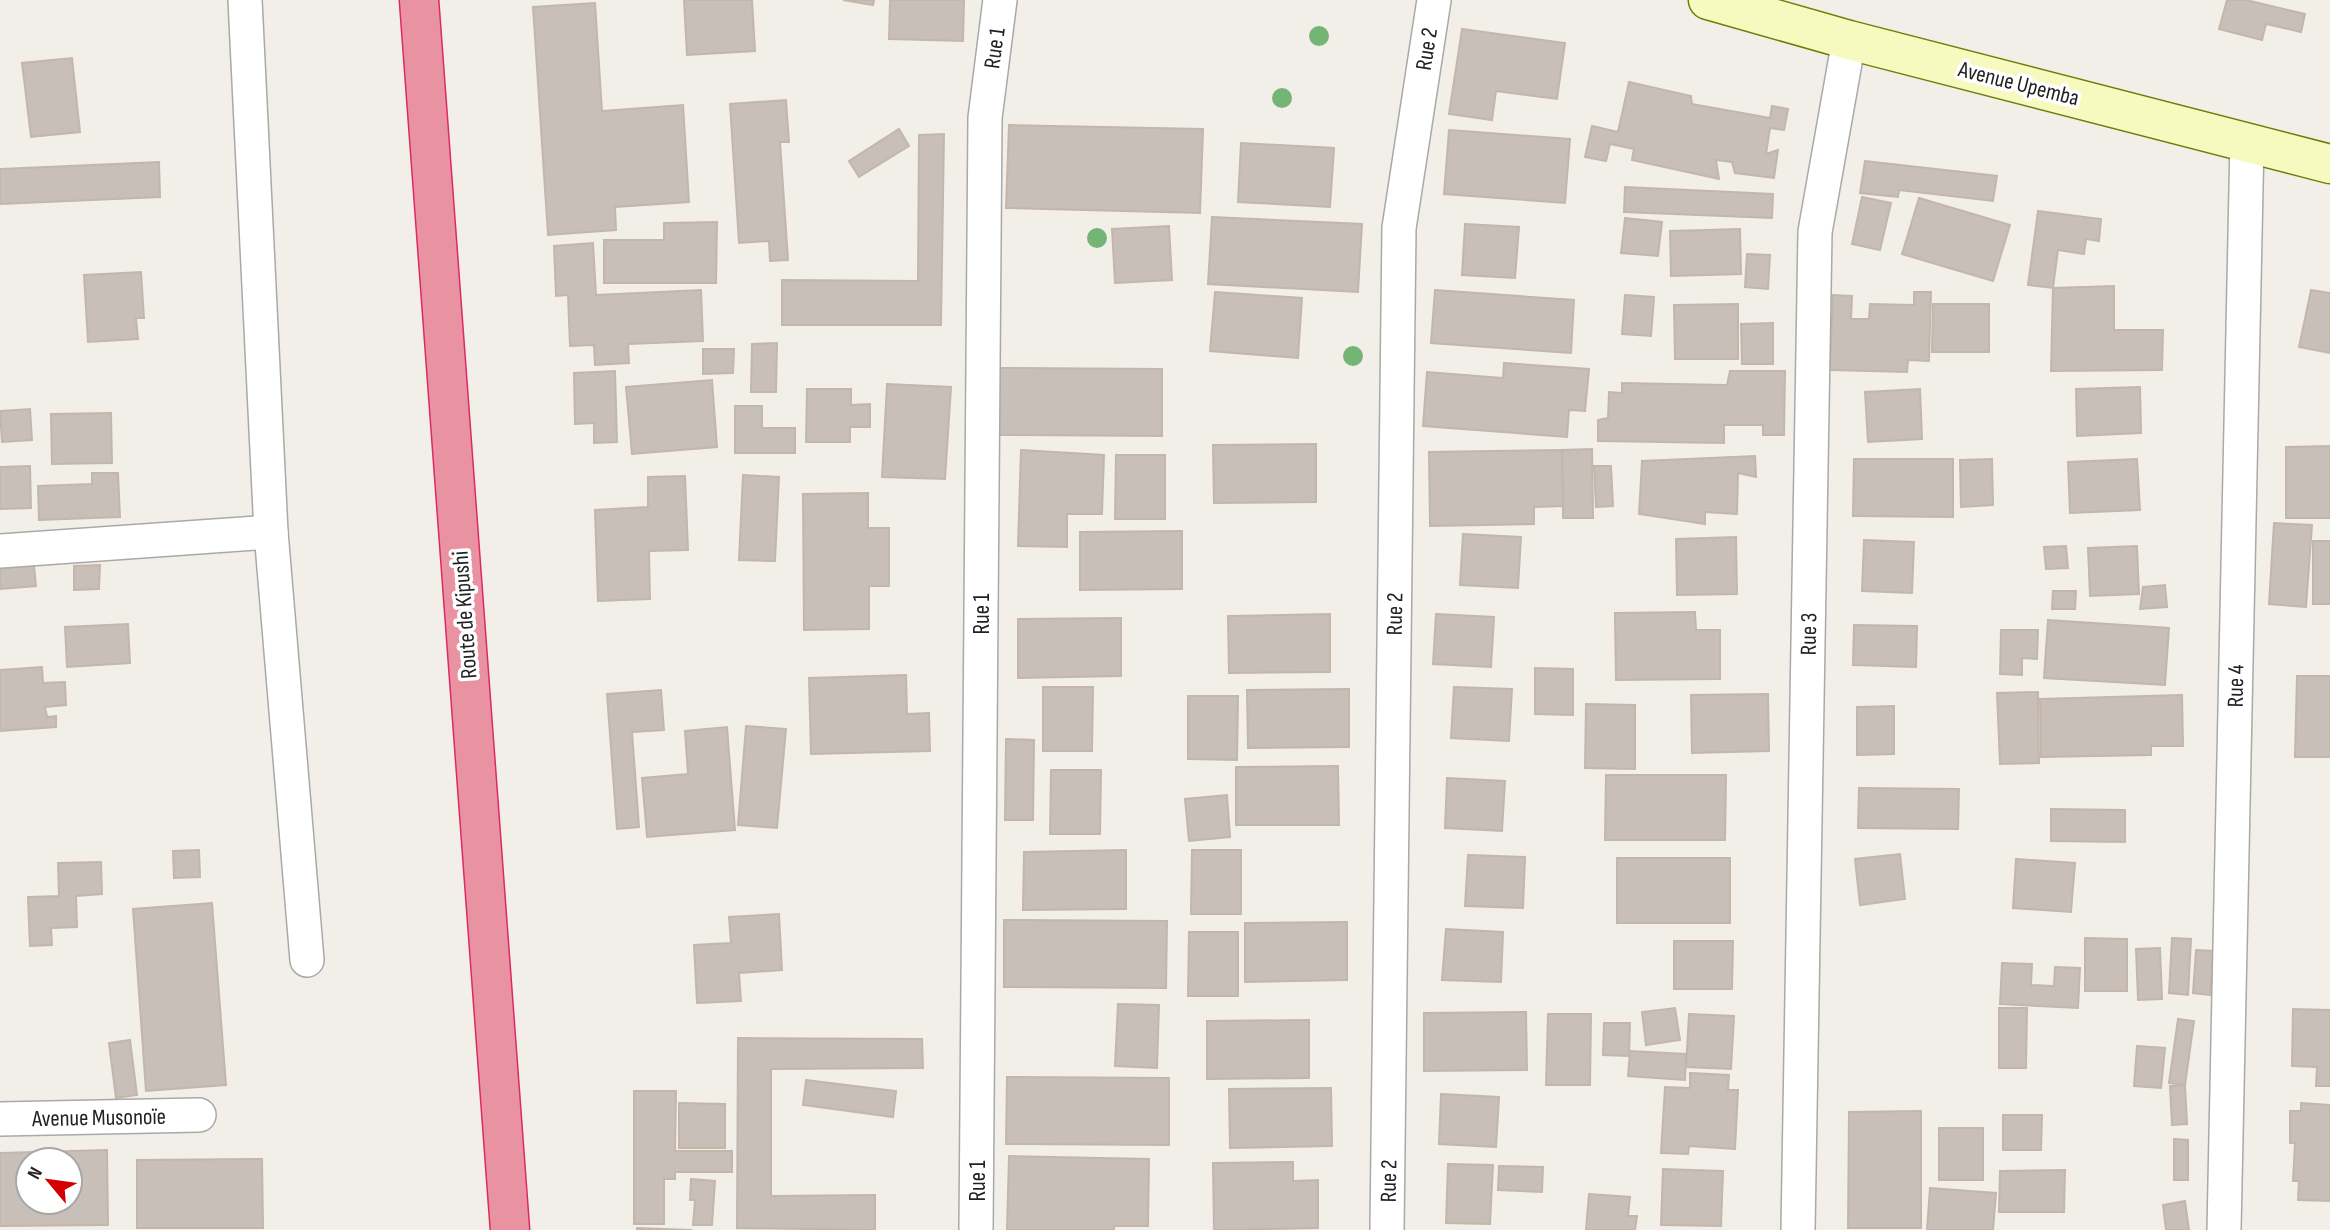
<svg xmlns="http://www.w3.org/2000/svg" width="2330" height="1230" viewBox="0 0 2330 1230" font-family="'Sofia Sans Condensed',sans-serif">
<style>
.building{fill:#c7bfb8;stroke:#c4b6ab;stroke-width:2;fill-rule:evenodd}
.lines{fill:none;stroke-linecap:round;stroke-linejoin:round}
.street-casing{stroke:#a9a9a9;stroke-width:36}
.secondary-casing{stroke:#707d05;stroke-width:41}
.highway-casing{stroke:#dc2a67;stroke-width:41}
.street{stroke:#fff;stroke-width:33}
.secondary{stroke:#f7fabf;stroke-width:38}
.highway{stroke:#e892a2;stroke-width:38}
.tree{fill:#74b475}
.labels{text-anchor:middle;stroke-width:7;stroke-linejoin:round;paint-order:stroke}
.street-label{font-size:23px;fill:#222;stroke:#fff}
</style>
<rect width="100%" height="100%" fill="#f2efe9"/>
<g class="building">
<polygon points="684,0 752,0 755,51 687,55"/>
<polygon points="843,0 874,0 873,5"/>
<polygon points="890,0 964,0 963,41 889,39"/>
<polygon points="2227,0 2246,0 2305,14 2301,32 2266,24 2262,40 2219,29"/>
<polygon points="595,3 602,111 683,105 689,202 615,207 616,230 548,235 533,7"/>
<polygon points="1462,29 1565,43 1557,99 1496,91 1492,120 1449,114"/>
<polygon points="72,58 80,132 31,137 22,63"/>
<polygon points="1629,82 1691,96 1692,104 1770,118 1772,106 1788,109 1784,130 1770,128 1766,154 1778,150 1774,178 1735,173 1732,162 1716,160 1719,179 1632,160 1634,149 1610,144 1606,161 1585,157 1592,126 1618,132"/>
<polygon points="786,100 789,142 780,142 788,260 770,261 769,241 739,243 730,104"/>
<polygon points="1009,125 1203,129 1200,213 1006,208"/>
<polygon points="899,129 909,146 859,177 849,161"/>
<polygon points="1449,130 1570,139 1565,203 1444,194"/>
<polygon points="944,134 941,325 782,325 782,280 918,281 919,135"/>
<polygon points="1241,143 1334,148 1330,207 1238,202"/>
<polygon points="1865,161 1997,176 1993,201 1899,190 1898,197 1860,193"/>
<polygon points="159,162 160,197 0,204 0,169"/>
<polygon points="1625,187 1773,194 1772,218 1624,212"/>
<polygon points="1862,197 1891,203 1880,250 1852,244"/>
<polygon points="1919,198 2010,225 1993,281 1902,254"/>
<polygon points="2038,211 2101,219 2099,241 2086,239 2084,254 2058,250 2053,288 2028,285"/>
<polygon points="1212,217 1362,224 1358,292 1208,284"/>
<polygon points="1625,218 1662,222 1658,256 1621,253"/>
<polygon points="717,222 716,283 604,283 604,240 664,240 664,223"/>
<polygon points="1465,224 1519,227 1515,278 1462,275"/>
<polygon points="1169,226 1172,280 1115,283 1112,229"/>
<polygon points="1740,229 1741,274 1671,276 1670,231"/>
<polygon points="593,243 596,295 701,290 703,341 628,344 629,363 595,365 594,345 570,346 568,295 556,296 554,246"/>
<polygon points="1747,254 1770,255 1768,289 1745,287"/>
<polygon points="141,272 144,318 136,318 138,339 88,342 84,275"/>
<polygon points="2114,286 2114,330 2163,330 2162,370 2051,371 2053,288"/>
<polygon points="1435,290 1574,300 1571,353 1431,343"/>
<polygon points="2311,290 2330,293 2330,353 2299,347"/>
<polygon points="1215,292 1302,298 1298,358 1210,351"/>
<polygon points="1914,292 1931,292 1929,361 1908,360 1907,372 1830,370 1833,295 1852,296 1851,319 1869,319 1870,304 1914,305"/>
<polygon points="1625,295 1654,297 1651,336 1622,334"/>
<polygon points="1738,304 1738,359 1675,359 1674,305"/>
<polygon points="1933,304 1989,304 1989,352 1932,352"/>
<polygon points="1773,323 1773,364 1742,364 1741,324"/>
<polygon points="777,343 776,392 751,392 752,344"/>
<polygon points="703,349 734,349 733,373 703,374"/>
<polygon points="1504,363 1589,369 1585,411 1569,410 1567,437 1423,426 1427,372 1503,378"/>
<polygon points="999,368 1162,369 1162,436 999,435"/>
<polygon points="615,371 617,442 594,443 594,423 575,424 574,373"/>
<polygon points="1730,371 1785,371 1784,435 1763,435 1763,425 1724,425 1724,443 1598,441 1598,420 1608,418 1609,392 1622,393 1622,383 1727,385"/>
<polygon points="712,380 717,447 632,454 626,387"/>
<polygon points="887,384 951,387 945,479 882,477"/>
<polygon points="2140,387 2141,433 2077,436 2076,389"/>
<polygon points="807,389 851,389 851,405 870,404 870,427 850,427 850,442 806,442"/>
<polygon points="1920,389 1922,439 1868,442 1865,392"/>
<polygon points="735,406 762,406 762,428 795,428 795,453 735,453"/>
<polygon points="30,409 32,440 2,442 0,411"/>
<polygon points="111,413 112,463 52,464 51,414"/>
<polygon points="1316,444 1316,502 1214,503 1213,445"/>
<polygon points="2330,446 2330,518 2286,518 2286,447"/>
<polygon points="1592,449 1593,518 1563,518 1562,450"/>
<polygon points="1021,450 1104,455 1102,514 1067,514 1067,547 1018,546"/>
<polygon points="1562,450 1563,506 1534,507 1534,524 1430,526 1429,452"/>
<polygon points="1116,455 1165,455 1165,519 1115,519"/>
<polygon points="1755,456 1756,477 1738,473 1737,514 1705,512 1705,524 1639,514 1642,461"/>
<polygon points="1854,459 1953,459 1953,517 1853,516"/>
<polygon points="1992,459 1993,505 1961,507 1960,460"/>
<polygon points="2137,459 2140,510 2070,513 2068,462"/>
<polygon points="30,466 31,508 0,509 0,467"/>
<polygon points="1594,466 1611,466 1613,506 1596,507"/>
<polygon points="92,473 118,473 120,517 39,520 38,486 92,484"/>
<polygon points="743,475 779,477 775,561 739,560"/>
<polygon points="685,476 688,550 649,551 650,599 598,601 595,510 648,507 648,477"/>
<polygon points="868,493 868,528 889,528 889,586 869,586 869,629 804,630 803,494"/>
<polygon points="2274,523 2312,525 2306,607 2269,604"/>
<polygon points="1182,531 1182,589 1080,590 1080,532"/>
<polygon points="1463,534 1521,537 1518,588 1460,585"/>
<polygon points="1736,537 1737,594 1677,595 1676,539"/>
<polygon points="1864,540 1914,542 1912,593 1862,591"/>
<rect x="2313" y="541" width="17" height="63"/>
<polygon points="2066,546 2068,568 2046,569 2044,547"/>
<polygon points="2137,546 2139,594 2090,596 2088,548"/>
<polygon points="33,555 36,586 0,589 0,558"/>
<polygon points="100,565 99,589 74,590 74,566"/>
<polygon points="2165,585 2167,607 2140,609 2143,587"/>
<polygon points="2053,591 2076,591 2075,609 2052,609"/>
<polygon points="1695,612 1696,630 1720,630 1720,679 1616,680 1615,613"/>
<polygon points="1330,614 1330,672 1229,673 1228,616"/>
<polygon points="1436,614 1494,617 1491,667 1433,664"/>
<polygon points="1121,618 1121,676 1018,678 1018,619"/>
<polygon points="2048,620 2169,628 2165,685 2044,678"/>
<polygon points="128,624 130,663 67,667 65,627"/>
<polygon points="1854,625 1917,626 1916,667 1853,665"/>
<polygon points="2001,630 2038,630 2037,659 2022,658 2022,675 2000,674"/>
<polygon points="42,667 43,683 65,682 66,705 45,707 47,717 56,716 56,727 0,731 0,670"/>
<polygon points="1535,668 1573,669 1573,715 1535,714"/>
<polygon points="906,675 907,714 929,713 930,751 811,754 809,678"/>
<polygon points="2297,676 2330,676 2330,757 2295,757"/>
<polygon points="1043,687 1093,687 1092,751 1043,751"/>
<polygon points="1454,687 1512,689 1509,741 1451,738"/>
<polygon points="1349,689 1349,747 1248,748 1247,690"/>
<polygon points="661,690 664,730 632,732 639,827 617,829 607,694"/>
<polygon points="2038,692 2039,763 2000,764 1997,693"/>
<polygon points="1768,694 1769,751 1692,753 1691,695"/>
<polygon points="2182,695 2183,746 2151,746 2151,755 2041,757 2040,699"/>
<polygon points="1188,696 1238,696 1237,760 1188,759"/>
<polygon points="1586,704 1635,705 1635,769 1585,768"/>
<polygon points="1894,706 1894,754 1857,755 1857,707"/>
<polygon points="746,726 786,729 777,828 738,825"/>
<polygon points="727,727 735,830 647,837 642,778 688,774 685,731"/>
<polygon points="1006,739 1034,740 1033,820 1005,820"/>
<polygon points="1338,766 1339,825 1236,825 1236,767"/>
<polygon points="1051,770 1101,770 1100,834 1050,834"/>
<polygon points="1606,775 1726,775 1725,840 1605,840"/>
<polygon points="1447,778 1505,781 1502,831 1445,828"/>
<polygon points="1859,788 1959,789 1958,829 1858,828"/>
<polygon points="1227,795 1230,837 1189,841 1185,799"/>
<polygon points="2051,809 2125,810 2125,842 2051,841"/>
<polygon points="199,850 200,877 174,878 173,851"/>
<polygon points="1126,850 1126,909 1023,910 1024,852"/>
<polygon points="1192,850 1241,850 1241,914 1191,914"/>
<polygon points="1900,854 1905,899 1860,905 1855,859"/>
<polygon points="1468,855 1525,857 1523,908 1465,906"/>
<rect x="1617" y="858" width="113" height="65"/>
<polygon points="2016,859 2075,863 2071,912 2013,908"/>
<polygon points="101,862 102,894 76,896 77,927 51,928 52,945 30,946 28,897 59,896 58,863"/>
<polygon points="212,903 226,1085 146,1091 133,909"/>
<polygon points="779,914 782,970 739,973 741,1001 697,1003 694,945 731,943 729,917"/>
<polygon points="1004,920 1167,921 1166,988 1004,987"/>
<polygon points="1347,922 1347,980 1245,982 1245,923"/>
<polygon points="1446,929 1503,932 1501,982 1442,980"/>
<polygon points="1189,932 1238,932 1238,996 1188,996"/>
<polygon points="2085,938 2127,939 2127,991 2085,991"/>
<polygon points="2172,938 2191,939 2188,995 2169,993"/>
<polygon points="1674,941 1733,941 1732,989 1674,989"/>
<polygon points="2160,948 2162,999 2138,1000 2136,949"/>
<polygon points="2196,950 2214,951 2210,995 2193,993"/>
<polygon points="2002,963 2032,964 2031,985 2054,986 2055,967 2080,968 2078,1008 2000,1004"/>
<polygon points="1118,1004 1159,1005 1157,1068 1115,1066"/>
<polygon points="1675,1008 1680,1040 1646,1045 1642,1012"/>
<polygon points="1999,1008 2027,1008 2026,1068 1999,1068"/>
<polygon points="2293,1009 2330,1010 2330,1086 2316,1086 2317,1067 2292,1066"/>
<polygon points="1526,1012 1527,1070 1424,1071 1424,1013"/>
<polygon points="1548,1014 1591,1014 1590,1085 1546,1085"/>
<polygon points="1689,1014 1734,1016 1731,1069 1686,1067"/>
<polygon points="2178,1019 2194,1021 2185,1085 2169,1083"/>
<polygon points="1309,1020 1309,1078 1207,1079 1207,1021"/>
<polygon points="1604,1023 1630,1023 1629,1056 1603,1055"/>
<polygon points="738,1038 922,1039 923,1068 771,1069 771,1196 875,1195 875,1230 737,1228"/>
<polygon points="130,1040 137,1095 116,1098 109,1043"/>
<polygon points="2137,1046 2165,1048 2161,1088 2134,1086"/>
<polygon points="1630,1051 1686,1054 1685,1080 1628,1076"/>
<polygon points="1690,1073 1729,1075 1728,1090 1738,1090 1735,1149 1689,1146 1688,1154 1661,1153 1665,1087 1690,1088"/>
<polygon points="1007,1077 1169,1078 1169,1145 1006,1144"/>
<polygon points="806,1080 896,1091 893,1117 803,1105"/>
<polygon points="2185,1085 2187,1124 2172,1125 2170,1086"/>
<polygon points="1331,1088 1332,1146 1230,1148 1229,1089"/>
<polygon points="634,1091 676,1091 675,1151 732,1151 732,1172 675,1172 675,1179 664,1179 664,1224 634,1224"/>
<polygon points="1441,1094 1499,1097 1496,1147 1439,1144"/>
<polygon points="679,1103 725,1104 725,1148 679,1148"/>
<polygon points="2301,1103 2330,1105 2330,1201 2298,1200 2299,1181 2293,1181 2295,1143 2290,1143 2290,1111 2301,1111"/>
<polygon points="1921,1111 1921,1228 1848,1228 1849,1112"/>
<polygon points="2003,1115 2042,1115 2041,1150 2003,1150"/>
<rect x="1939" y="1128" width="44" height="52"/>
<polygon points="2174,1139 2188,1140 2188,1180 2174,1180"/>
<path d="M107,1150L108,1225L0,1226V1153ZM28,1160H70V1202H28Z"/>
<polygon points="1009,1156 1149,1159 1148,1226 1114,1226 1114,1230 1007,1230"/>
<polygon points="262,1159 263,1228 137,1228 137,1160"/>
<polygon points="1293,1162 1293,1181 1318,1180 1318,1228 1214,1230 1213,1163"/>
<polygon points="1448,1164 1493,1165 1490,1224 1446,1223"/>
<polygon points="1499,1166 1543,1167 1542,1192 1498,1190"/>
<polygon points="1663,1169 1723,1171 1721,1226 1661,1225"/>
<polygon points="2065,1170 2064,1212 1999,1212 2000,1171"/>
<polygon points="691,1179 715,1181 712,1225 693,1225 695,1200 690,1200"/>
<polygon points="1930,1188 1996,1193 1993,1230 1927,1230"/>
<polygon points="1589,1194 1630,1197 1628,1216 1637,1216 1635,1230 1586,1230"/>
<polygon points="2185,1201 2189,1230 2166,1230 2163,1205"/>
<polygon points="637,1228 692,1230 637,1230"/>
</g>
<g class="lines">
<g class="street-casing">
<g id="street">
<polyline points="245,0 271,532 307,960"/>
<polyline points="0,551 271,532"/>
<polyline points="0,1119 199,1115"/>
<polyline points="976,1230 985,118 1000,0"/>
<polyline points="1387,1230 1399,228 1434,0"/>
<polyline points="1798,1230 1815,232 1849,40"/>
<polyline points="2224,1230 2247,141"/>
</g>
</g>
<g class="secondary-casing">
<polyline id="secondary" points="1708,0 1849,40 2330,164"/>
</g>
<g class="highway-casing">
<polyline id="highway" points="419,0 510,1230"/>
</g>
<use href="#street" class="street"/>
<use href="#secondary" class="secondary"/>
<use href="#highway" class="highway"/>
</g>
<g class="tree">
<circle cx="1319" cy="36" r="10"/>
<circle cx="1282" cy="98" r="10"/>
<circle cx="1097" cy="238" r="10"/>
<circle cx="1353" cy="356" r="10"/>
</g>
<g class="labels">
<g class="street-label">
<text transform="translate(994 48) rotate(-82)" y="8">Rue 1</text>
<text transform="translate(1426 49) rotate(-81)" y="8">Rue 2</text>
<text transform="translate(2019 83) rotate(14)" y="8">Avenue Upemba</text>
<text transform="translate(981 614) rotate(-90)" y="8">Rue 1</text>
<text transform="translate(1394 614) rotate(-89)" y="8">Rue 2</text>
<text transform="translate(464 615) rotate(-94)" y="8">Route de Kipushi</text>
<text transform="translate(1808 634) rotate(-89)" y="8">Rue 3</text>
<text transform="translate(2235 686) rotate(-89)" y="8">Rue 4</text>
<text transform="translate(99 1117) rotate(-1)" y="8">Avenue Musonoïe</text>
<text transform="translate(977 1181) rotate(-90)" y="8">Rue 1</text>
<text transform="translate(1388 1181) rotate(-89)" y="8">Rue 2</text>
</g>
</g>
<g transform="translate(49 1181) rotate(299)"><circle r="33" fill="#ffffff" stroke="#a7a7a7" stroke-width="2"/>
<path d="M0-5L12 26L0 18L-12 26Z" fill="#d40000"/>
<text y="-10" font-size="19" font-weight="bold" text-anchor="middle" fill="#222222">N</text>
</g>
</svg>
